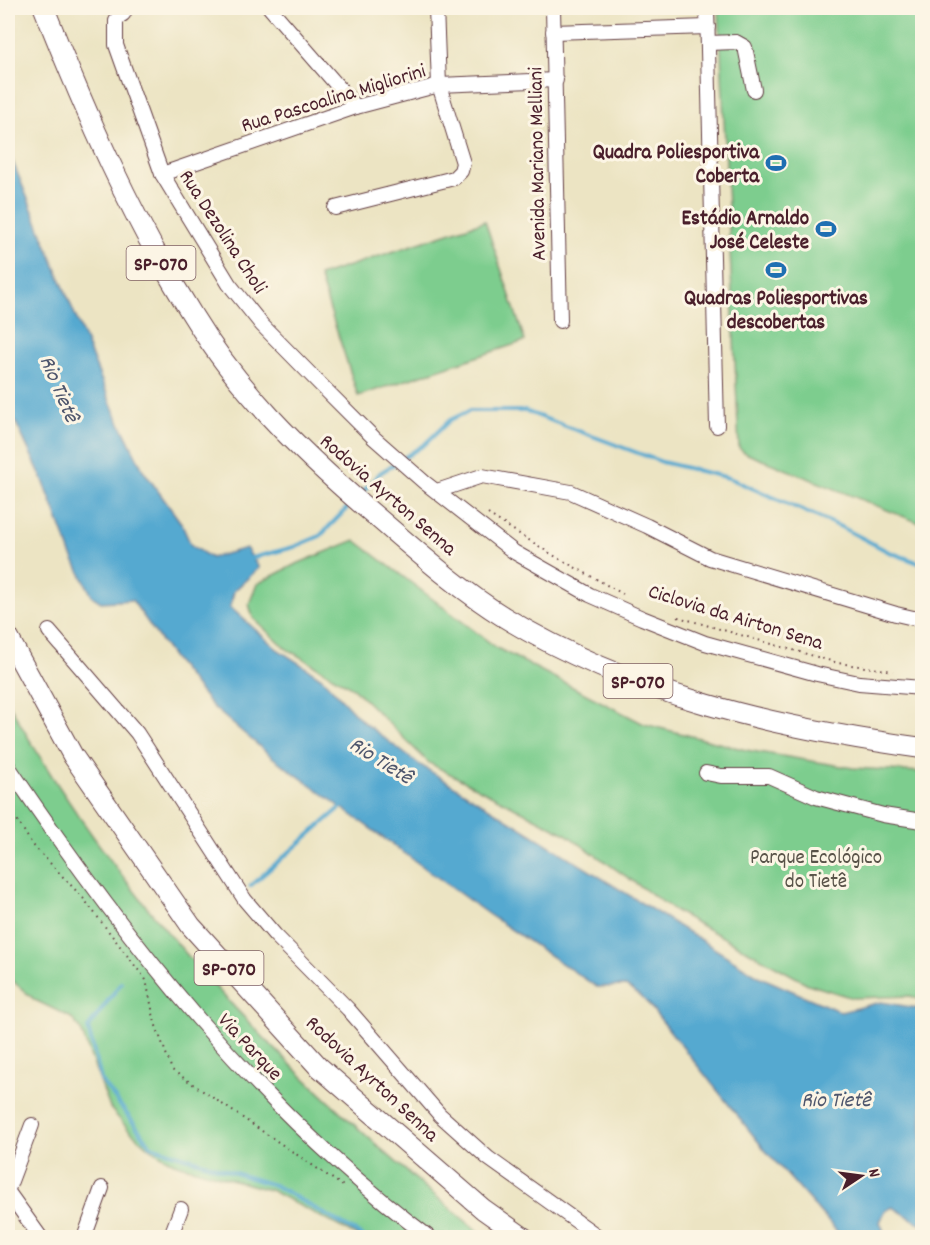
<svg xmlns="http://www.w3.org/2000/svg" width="930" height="1245" viewBox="0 0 930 1245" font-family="Dekko,sans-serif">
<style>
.green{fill:#7dcd8e;stroke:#64765c;stroke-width:1.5}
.water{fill:#54a9d0;stroke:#4f647e;stroke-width:1.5}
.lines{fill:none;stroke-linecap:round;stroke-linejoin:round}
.stream{stroke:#54a9d0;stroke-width:4}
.minor-casing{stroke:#623d42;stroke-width:16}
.highway-casing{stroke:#623d42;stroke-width:22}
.path{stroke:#623d42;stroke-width:2;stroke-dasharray:1.5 4.5;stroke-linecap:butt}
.minor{stroke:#fff;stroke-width:14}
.highway{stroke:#fff;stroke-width:20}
.labels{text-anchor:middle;stroke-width:6;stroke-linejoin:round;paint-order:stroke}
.shield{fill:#fcf5e5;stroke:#7f5f63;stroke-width:1.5}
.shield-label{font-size:20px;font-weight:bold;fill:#4a1f2b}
.street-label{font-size:21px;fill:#4a1f2b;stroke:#fcf5e5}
.poi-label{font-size:21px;font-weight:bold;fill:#4a1f2b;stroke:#fcf5e5;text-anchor:end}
.park-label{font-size:21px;fill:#595349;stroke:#fcf5e5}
.water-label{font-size:22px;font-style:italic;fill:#4e566d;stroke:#fcf5e5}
</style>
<rect width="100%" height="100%" fill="#fcf5e5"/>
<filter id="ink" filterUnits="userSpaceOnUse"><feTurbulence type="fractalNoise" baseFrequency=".0167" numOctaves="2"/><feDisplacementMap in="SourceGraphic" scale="12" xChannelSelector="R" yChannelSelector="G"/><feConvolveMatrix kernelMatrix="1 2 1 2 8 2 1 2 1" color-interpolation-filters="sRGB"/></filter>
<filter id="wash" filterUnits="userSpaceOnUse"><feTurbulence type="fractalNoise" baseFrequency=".008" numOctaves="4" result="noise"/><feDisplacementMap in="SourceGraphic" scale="24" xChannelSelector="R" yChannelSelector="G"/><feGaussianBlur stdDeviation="1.35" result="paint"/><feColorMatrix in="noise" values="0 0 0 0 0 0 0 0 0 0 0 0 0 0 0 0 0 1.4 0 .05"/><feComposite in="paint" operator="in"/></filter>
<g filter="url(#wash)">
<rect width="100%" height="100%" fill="#ece4c3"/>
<g class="green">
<polygon points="750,8 922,8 922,524 745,453 739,448 719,10"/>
<polygon points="485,221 525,341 358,396 319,276"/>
<polygon points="355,540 497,648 644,724 746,750 853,768 922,772 922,1000 910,996 853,998 808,984 677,912 564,833 429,763 353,688 285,648 253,618 249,604 257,584 294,565"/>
<path d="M8,702C124,913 300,1087 485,1237H359L272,1191L174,1163L149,1148L128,1129L110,1108L80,1028L70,1017L35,1000L8,977Z"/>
</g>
<polygon class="water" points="8,150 114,411 143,470 181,523 191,545 211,558 246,548 259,568 234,591 230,607 277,649 322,678 362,721 417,763 760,977 841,1012 881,1002 922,1009 922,1225 893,1207 885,1211 880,1222 886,1237 842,1237 765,1150 646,1001 626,986 597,987 488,914 272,757 213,707 173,658 132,600 101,602 92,596 71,554 43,480 8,406"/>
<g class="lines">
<g class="stream">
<polyline points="402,459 425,444 450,420 469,411 525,411 662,462 729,478 841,527 889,552 922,564"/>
<polyline points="359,496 380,473 396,463"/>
<polyline points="248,559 294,547 320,536 352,503"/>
<polyline points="250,886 345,804"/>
<polyline points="121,983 88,1028 101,1080 151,1146 276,1186 366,1238"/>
</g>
</g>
</g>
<g filter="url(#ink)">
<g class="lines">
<g class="minor-casing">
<g id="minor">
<polyline points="125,8 116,21 116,45 162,174 229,284 262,325 321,385 374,438 424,482 514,552 590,595 642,618 705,643 817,674 859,683 922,688"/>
<polyline points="270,8 356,107"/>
<polyline points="553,8 560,321"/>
<polyline points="707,8 717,426"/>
<polyline points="553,32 708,27"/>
<polyline points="708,43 736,42 745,47 754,90"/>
<polyline points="162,174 356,107 439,85 556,80"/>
<polyline points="335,208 454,178 461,171 463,163 439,85 436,8"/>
<polyline points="437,491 482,476 571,492 647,526 710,558 896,614 922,620"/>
<polyline points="49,631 137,733 245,900 275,935 348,1009 440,1115 488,1158 600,1238"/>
<path d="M8,766C126,941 259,1110 430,1238"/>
<polyline points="706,773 721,776 769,776 816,797 883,815 922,821"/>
<polyline points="8,1189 32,1125"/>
<polyline points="8,1192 41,1238"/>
<polyline points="84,1238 102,1188"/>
<polyline points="170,1238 181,1209"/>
</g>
</g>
<g class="highway-casing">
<g id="highway">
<path d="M44,8C86,114 132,219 193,316C238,390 300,451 365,507C410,545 454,586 504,617C632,695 777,728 922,748"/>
<polyline points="121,12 121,8"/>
<polyline points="8,637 73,756 191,926 318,1066 483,1209 524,1238"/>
</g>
</g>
<g class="path">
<polyline points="488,514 551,554 623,594"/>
<polyline points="678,617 838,663 893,671"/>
<polyline points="8,805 32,844 83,898 146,980 155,1023 172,1070 346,1188"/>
</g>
<use href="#minor" class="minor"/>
<use href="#highway" class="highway"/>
</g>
</g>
<defs>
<g id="stadium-bare" transform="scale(1.62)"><path d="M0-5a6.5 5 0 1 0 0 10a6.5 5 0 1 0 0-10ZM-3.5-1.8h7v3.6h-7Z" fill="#1f6fb2" stroke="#fcf5e5" stroke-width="2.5" paint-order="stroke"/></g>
</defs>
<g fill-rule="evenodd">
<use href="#stadium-bare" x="776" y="163"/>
<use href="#stadium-bare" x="826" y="229"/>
<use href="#stadium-bare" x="776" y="270"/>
</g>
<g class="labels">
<g class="shield">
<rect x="126.5" y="246" width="69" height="34" rx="4.5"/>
<rect x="603.5" y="664" width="69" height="34" rx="4.5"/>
<rect x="194.5" y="951" width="69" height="34" rx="4.5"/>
</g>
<g class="shield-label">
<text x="161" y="270">SP-070</text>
<text x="638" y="688">SP-070</text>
<text x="229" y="975">SP-070</text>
</g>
<g class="street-label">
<text transform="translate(333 97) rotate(-17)" y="7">Rua Pascoalina Migliorini</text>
<text transform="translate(536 164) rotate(-91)" y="7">Avenida Mariano Melliani</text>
<text transform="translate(224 231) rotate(57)" y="7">Rua Dezolina Choli</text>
<text transform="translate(389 494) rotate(41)" y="7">Rodovia Ayrton Senna</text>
<text transform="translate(736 616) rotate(17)" y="7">Ciclovia da Airton Sena</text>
<text transform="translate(251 1046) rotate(47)" y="7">Via Parque</text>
<text transform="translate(373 1078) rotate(43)" y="7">Rodovia Ayrton Senna</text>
</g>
<g class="poi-label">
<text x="759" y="158">Quadra Poliesportiva<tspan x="759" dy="24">Coberta</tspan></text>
<text x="809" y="224">Estádio Arnaldo<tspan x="809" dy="24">José Celeste</tspan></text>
<text x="776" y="304" text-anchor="middle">Quadras Poliesportivas<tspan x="776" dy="24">descobertas</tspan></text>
</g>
<g class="park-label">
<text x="816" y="863">Parque Ecológico<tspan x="816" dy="24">do Tietê</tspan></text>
</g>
<g class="water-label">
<text transform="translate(61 388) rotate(67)" y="8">Rio Tietê</text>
<text transform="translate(382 759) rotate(32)" y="8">Rio Tietê</text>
<text x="836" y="1106">Rio Tietê</text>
</g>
</g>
<rect width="930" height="1245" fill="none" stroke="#fcf5e5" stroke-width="30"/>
<g transform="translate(861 1176) rotate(77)" stroke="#fcf5e5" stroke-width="4.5" paint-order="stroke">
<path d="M0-4.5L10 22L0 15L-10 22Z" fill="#4a1f2b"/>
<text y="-9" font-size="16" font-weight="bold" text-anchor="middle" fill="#4a1f2b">N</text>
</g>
</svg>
